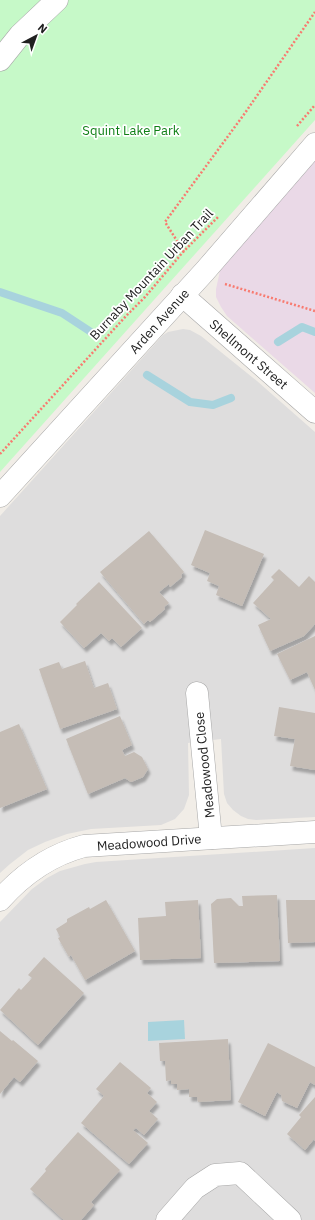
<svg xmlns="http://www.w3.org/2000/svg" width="315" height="1220" viewBox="0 0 315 1220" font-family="'IBM Plex Sans',sans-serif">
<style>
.residential{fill:#dedddd}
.industrial{fill:#ead9e7}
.park{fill:#c6f9c8}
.water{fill:#a8d3dd}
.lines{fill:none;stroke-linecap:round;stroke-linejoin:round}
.stream{stroke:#a8d3dd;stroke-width:8}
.building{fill:#c5bdb6;filter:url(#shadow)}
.minor-casing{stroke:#a7a7a7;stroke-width:23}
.path{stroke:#f87b70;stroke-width:2.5;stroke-dasharray:2 2;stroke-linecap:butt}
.minor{stroke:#fff;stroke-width:22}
.labels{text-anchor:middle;stroke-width:3.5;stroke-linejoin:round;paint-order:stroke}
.park-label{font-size:13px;fill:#0d7f14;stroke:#fff}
.street-label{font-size:13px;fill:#202020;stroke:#fff}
</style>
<defs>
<filter id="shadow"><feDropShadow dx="2.5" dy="4.5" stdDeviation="1" flood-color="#0004"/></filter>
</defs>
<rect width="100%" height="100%" fill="#f1ede7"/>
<g class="residential">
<polygon points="183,329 190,330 201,336 257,381 315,432 315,817 256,820 248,819 241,816 233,810 227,803 224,794 221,739 188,743 189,795 184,809 175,819 161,825 91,829 67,834 45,842 28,850 10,864 0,873 0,516 163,335 168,332"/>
<polygon points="315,848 315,1220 0,1220 0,922 32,889 47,878 60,871 85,864 96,862"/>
</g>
<polygon class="industrial" points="315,161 315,393 227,316 221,307 216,297 216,289 220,271 225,263"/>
<polygon class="park" points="0,0 315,0 315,120 0,472"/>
<polygon class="water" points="184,1020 185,1039 148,1041 148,1022"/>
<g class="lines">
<g class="stream">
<polyline points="0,292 62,313 91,332"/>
<polyline points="278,342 302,327 315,332"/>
<polyline points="147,375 190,402 213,405 231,398"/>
</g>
</g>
<g class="building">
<polygon points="205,530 264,554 242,606 216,595 219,586 207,581 210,573 191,565"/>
<polygon points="149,531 184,572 181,575 182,577 170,587 169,584 159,592 169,603 164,607 165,609 150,622 148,620 144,624 100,572"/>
<polygon points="279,569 299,587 309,576 315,582 315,624 304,636 270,651 258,625 271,619 253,603 274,580 271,577"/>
<polygon points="99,582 142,628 121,647 112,638 109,641 101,633 84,648 60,622 77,605 76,604"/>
<polygon points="315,636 315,690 307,672 290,680 277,654"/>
<polygon points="85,661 94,688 108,683 117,709 60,729 39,669 59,662 62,669"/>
<polygon points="279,707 315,713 315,770 290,766 295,739 274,736"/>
<polygon points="120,716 132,745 122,750 125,756 134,752 142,757 148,769 143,777 131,782 125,778 88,794 66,739"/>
<polygon points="19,724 47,789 0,808 0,732"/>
<polygon points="277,895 280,961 214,963 211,904 217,899 231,898 239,906 243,906 242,896"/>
<polygon points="106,900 135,951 85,980 71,955 69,957 58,938 60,937 56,929 67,922 67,919 89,907 90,909"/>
<polygon points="198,900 201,958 140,960 138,918 166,916 165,902"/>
<polygon points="286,900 315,900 315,942 288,943"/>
<polygon points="44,957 84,993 38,1045 0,1010 19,988 21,990 32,978 28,975"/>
<polygon points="0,1031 12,1041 13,1040 38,1061 20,1082 14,1077 0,1094"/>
<polygon points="228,1039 231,1100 198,1102 197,1097 189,1097 189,1089 177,1090 177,1084 171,1084 171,1080 166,1081 165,1061 160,1061 159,1043"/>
<polygon points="268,1043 315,1067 315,1085 310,1082 297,1108 282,1101 281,1095 277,1092 265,1116 238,1102"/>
<polygon points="120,1062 151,1088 147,1093 157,1102 149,1111 158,1119 144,1135 136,1128 133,1130 148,1143 129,1164 81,1123 104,1096 96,1089"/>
<polygon points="315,1097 315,1141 314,1139 305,1150 287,1134 301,1117 299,1115"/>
<polygon points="78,1132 120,1170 91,1202 94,1205 81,1220 64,1220 30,1189 46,1171 45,1169"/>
</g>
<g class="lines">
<g class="minor-casing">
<g id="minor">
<polyline points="0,60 20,35 57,0"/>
<polyline points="182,295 315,412"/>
<polyline points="0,496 205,271 315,144"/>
<polyline points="197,693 211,838"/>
<path d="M0,900C23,874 50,855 84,846L315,832"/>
<polyline points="167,1220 195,1188 215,1175 240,1173 290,1220"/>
</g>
</g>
<g class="path">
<polyline points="297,126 315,105"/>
<polyline points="184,252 165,222 245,113 315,12"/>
<polyline points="225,284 315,311"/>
<polyline points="0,454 126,316 145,297 183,252 219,216"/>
</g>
<use href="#minor" class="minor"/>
</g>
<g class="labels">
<g class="park-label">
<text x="131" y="135">Squint Lake Park</text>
</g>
<g class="street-label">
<text transform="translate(151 274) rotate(-47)" y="5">Burnaby Mountain Urban Trail</text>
<text transform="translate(159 321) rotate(-48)" y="5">Arden Avenue</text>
<text transform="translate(249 354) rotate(41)" y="5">Shellmont Street</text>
<text transform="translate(204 765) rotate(-96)" y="5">Meadowood Close</text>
<text transform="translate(149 842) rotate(-4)" y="5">Meadowood Drive</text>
</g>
</g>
<g transform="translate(36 36) rotate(41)" stroke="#ffffff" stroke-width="3" paint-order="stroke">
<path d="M0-3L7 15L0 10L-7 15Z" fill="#202020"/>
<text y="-6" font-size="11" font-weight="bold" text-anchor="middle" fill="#202020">N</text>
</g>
</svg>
